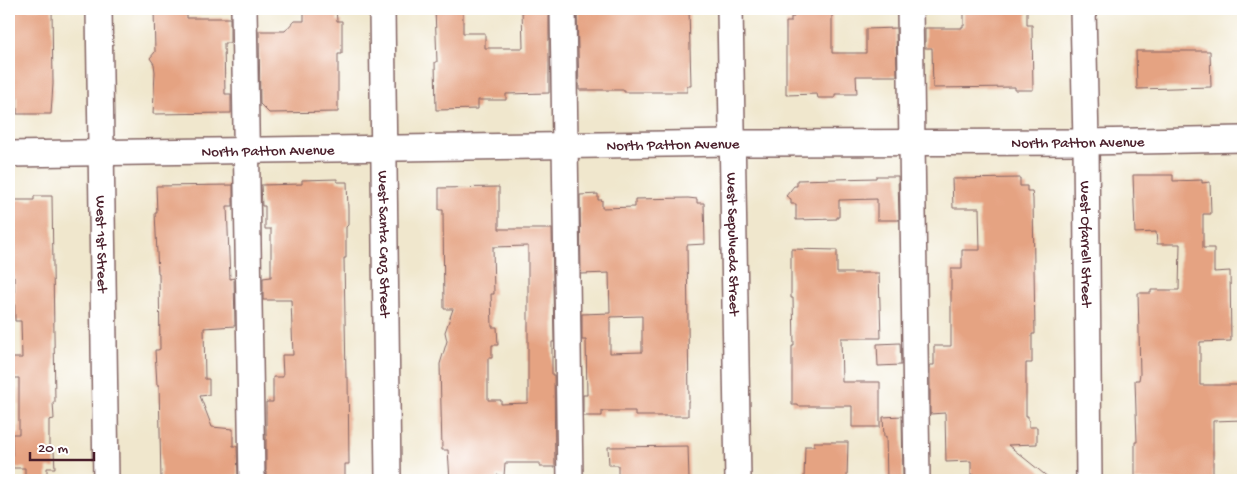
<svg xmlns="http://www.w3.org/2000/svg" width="1252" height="489" viewBox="0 0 1252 489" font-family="'Gochi Hand',sans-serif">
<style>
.building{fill:#e5a382;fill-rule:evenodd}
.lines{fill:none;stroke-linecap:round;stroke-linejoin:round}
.minor-casing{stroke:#846564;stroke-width:28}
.minor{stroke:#fff;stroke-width:25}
.labels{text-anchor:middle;stroke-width:5;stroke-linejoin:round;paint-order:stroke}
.street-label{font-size:15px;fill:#4a1f2b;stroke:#fff}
</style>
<rect width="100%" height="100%" fill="#fff"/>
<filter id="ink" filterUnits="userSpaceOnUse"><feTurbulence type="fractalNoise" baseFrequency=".02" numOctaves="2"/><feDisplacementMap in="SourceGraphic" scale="10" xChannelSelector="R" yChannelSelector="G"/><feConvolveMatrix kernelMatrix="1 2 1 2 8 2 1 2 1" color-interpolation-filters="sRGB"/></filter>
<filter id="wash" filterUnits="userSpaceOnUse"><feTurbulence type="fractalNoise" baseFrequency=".0096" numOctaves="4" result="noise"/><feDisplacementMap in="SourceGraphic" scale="20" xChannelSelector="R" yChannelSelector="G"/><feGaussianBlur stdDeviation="1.12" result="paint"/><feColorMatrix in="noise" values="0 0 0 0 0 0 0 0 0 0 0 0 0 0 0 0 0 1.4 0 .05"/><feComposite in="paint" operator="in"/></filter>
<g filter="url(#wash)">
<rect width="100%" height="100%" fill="#f0e7cd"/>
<g id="blocks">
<g class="building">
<polygon points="9,9 52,9 53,84 51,114 17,114 17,97 9,97"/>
<polygon points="154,9 187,9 187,18 230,18 230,43 224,43 225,94 231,94 231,113 153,114 155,72 154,64 150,58 155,52"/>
<polygon points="304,9 336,9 337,21 342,21 342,54 338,54 338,112 269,113 260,104 259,31 285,31 294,21 304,21"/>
<polygon points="435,9 463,9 463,33 485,33 485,48 523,48 522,9 549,9 549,93 506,94 506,100 478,100 478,109 436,110 435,62 437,62"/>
<polygon points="577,9 689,9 691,86 687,86 687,92 624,92 624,90 579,90"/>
<polygon points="794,9 832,9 832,53 866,53 866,29 896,28 897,76 856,76 857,94 835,94 835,98 818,98 817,94 786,95 786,22 791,22 791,17 794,17"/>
<polygon points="964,9 1027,9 1027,25 1032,25 1033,90 1015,90 1015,87 933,88 932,48 925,48 925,28 962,28 962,26 964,26"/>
<polygon points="1136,51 1210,51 1211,87 1137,89"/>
<polygon points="1133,175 1173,175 1173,181 1202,180 1202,183 1210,182 1211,214 1203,214 1203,248 1214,248 1214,272 1230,271 1231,341 1200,342 1200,385 1243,385 1243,420 1213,421 1213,480 1135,480 1135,442 1137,442 1135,380 1139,380 1140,374 1138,293 1151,293 1151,290 1179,290 1180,244 1157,244 1156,232 1135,233"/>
<polygon points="876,176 898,176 899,220 877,220 877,199 839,200 839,217 837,217 837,219 796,220 796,204 791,204 791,199 786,196 794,186 797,186 797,180 876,178"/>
<polygon points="1020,178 1020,186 1027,186 1027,191 1032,191 1033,199 1035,334 1032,334 1032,363 1026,363 1026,416 1028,416 1028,420 1029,420 1029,427 1037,427 1037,444 1008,445 1049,478 1029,478 1029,480 988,480 988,475 971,475 971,461 946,462 945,413 930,414 930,365 934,365 934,346 951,346 951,269 962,269 962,250 980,250 979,208 953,208 952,179"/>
<polygon points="337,179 337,182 347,182 348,209 348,225 346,227 346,258 344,258 346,378 348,378 349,464 345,464 345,480 266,480 266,402 273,402 273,377 283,377 282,355 293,355 291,300 263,300 263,278 271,277 271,229 265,229 265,206 262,206 261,185 302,184 302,180"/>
<polygon points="233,185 233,206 227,206 230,279 234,278 235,326 204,328 205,379 209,379 209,395 200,396 212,427 233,429 233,446 237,446 238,480 161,480 159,385 157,385 155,350 158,350 160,349 159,273 158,273 155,213 157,213 156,186"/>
<path d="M499,187V229H552L554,342H552V375H554L555,467H540V463H505L504,476L497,475V480H450L448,450H442L440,364L447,341L445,332L453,309H444L443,210H439V188ZM528,246V401L527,403L501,404V400H488V358H492V345H498L497,327H492L491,294H494L493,247Z"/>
<path d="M598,194V200H602V208L635,207V199L688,198L697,199V203H704L705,244L687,245L689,401H688V416H635V411H602V416H583V395H587L586,340H582V314L610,313L609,273L581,274L580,195ZM642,316V352L610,353V317Z"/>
<polygon points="34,196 52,196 55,402 53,402 54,419 49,420 49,451 54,451 55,468 47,468 47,480 25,480 25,468 13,468 12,434 19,434 19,378 9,378 9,358 22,358 21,321 15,321 14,276 9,277 9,257 14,257 14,200 34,200"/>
<polygon points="791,249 837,250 837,273 879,273 881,338 841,338 842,382 880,382 880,427 852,427 852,406 798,406 798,405 792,405 792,346 794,346 793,298 791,298"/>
<polygon points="900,343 901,365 878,366 877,344"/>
<polygon points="902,416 903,480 887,480 886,436 884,437 883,417"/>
<polygon points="814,442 848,442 847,478 804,480 805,446 814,446"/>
<polygon points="688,446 689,480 618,480 618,465 609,465 608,447"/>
</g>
</g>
</g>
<g filter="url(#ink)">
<use href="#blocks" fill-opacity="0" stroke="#846564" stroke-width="1"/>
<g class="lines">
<g class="minor-casing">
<g id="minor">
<path id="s1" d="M99,9L106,480"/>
<polyline points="244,9 252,480"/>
<path id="s2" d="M382,9L388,480"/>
<polyline points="563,9 570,480"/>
<path id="s3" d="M730,9L738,480"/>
<polyline points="910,9 917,480"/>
<path id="s4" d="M1083,9L1086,142L1089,480"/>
<path id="s5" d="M9,154L732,143L1086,142L1243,139"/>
</g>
</g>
<use href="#minor" class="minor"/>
</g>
</g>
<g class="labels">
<g class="street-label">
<text dy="5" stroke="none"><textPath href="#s5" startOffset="1069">North Patton Avenue</textPath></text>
<text dy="5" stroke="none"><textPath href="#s5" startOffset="664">North Patton Avenue</textPath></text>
<text dy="5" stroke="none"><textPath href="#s5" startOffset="259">North Patton Avenue</textPath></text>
<text dy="5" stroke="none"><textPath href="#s1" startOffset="235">West 1st Street</textPath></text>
<text dy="5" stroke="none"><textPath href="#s2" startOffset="235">West Santa Cruz Street</textPath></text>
<text dy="5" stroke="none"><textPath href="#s4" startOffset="235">West Ofarrell Street</textPath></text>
<text dy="5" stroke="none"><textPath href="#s3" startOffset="235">West Sepulveda Street</textPath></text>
</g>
</g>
<rect width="1252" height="489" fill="none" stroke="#fff" stroke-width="30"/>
<path d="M30 452v8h64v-8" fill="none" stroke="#4a1f2b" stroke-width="2.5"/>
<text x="38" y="452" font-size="15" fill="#4a1f2b" stroke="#ffffff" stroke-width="4" paint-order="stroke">20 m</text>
</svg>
